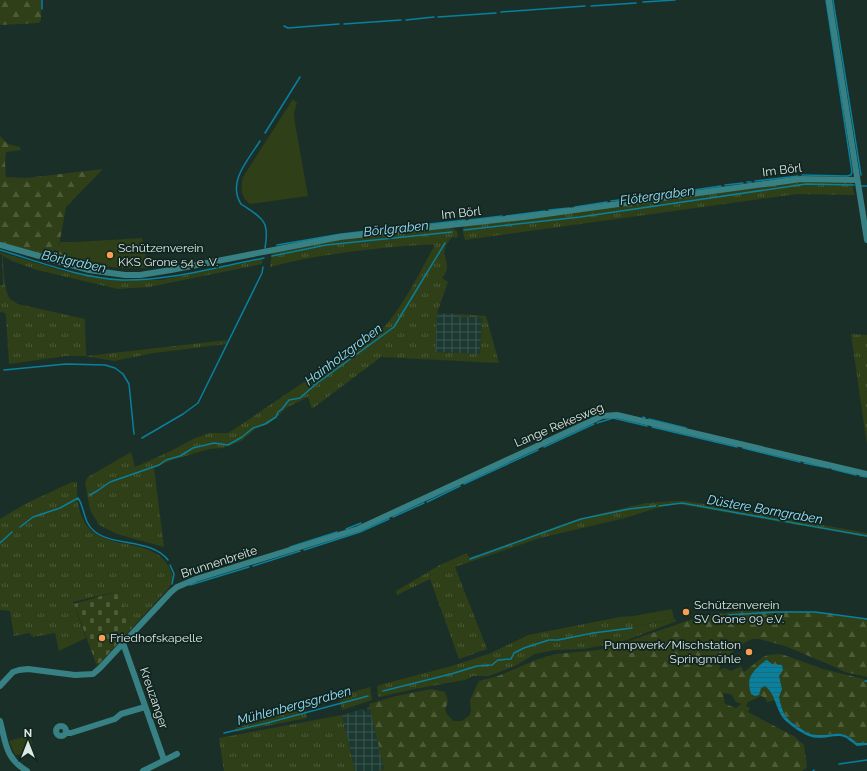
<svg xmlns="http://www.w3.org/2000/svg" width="867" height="771" viewBox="0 0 867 771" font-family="Raleway,sans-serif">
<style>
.industrial{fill:url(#industrial-grid)}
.grass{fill:url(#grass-tufts)}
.forest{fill:url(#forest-firs);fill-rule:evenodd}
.cemetery{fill:url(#cemetery-stones)}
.green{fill:#2f3f17}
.water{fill:url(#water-rules)}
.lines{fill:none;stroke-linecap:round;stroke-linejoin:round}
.stream{stroke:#08809e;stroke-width:1.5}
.minor{stroke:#378083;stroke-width:6}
.poi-dot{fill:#fc9e52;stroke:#112520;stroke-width:1.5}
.labels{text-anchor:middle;stroke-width:3.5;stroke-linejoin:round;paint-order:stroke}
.street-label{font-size:12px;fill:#dde9e5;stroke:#112520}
.poi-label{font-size:12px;fill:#dde9e5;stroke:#112520;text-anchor:start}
.water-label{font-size:13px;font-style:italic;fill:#99e0f9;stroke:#112520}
</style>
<defs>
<pattern id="industrial-grid" width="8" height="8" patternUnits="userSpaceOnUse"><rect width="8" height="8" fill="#1c3931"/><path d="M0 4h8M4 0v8" fill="none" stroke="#3d564f"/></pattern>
<pattern id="grass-tufts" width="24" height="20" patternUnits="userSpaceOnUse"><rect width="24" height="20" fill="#2f3f17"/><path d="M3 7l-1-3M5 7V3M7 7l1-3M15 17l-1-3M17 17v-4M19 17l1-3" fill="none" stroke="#4d5b39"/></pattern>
<pattern id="forest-firs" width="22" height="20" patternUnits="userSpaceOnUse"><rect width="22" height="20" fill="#2f3f17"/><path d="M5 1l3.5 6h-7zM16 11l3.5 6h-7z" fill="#4d5b39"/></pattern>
<pattern id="cemetery-stones" width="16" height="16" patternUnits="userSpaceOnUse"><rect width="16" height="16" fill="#2f3f17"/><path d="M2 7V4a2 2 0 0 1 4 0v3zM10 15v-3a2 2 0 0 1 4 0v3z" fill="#4d5b39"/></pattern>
<pattern id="water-rules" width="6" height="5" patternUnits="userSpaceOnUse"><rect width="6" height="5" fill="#08809e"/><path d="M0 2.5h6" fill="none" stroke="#1f697a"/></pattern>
</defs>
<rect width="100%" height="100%" fill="#1b2f29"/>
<g class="industrial">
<polygon points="437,313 458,314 458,316 482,317 480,354 435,352"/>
<polygon points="370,707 384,770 377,771 355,771 342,715 363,709 365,712 367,711 367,708"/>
</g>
<g class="grass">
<polygon points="806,180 852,182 854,195 797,194 465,240 463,233 463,228 465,225"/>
<path d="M449,227L457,231L458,236L456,238L452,237C450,240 446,244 445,248C442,259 453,266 442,278L448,282L437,313L435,352L480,354L482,318L458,316V314L486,316L499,363L381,357L312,409L308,397L286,408L277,417L268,424L255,429L241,441L223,448L209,449L172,460L154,468L164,547L117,534L99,525L90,510L85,482L88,477L131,452L135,467L171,451L195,438L210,433H228L236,428L381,330C402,310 420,271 435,245C418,244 400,247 383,248C345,252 307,257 270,267L272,252L324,241Z"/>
<path d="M0,252L63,271L121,280H161L263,259L262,264L149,287L118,289L37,270L12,261L3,256C3,265 4,287 8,295C9,300 14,301 18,304L85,319L86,356L228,340L226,344L154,353L114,361L85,356H66L9,364L6,317L5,313L0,312V285H3L2,255L0,254Z"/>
<polygon points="851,334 867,335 867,445"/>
<path d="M72,482H77C74,574 157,519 173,577L169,588L132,628L118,591L73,602L86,638L59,651L55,633L33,637L29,633L14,636L10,611L0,610V519L25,504Z"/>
<polygon points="675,501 687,501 867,533 867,537 678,504 660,507 625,518 540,538 455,567 487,649 459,659 430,579 397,595 396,591 440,565 467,553 469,558 572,521 603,513 646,503"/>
<polygon points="633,616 635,626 674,619 677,621 627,640 612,644 583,649 555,650 535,654 515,666 489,676 473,676 465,680 414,689 380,697 378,696 377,687 379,685 452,666 491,653 528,635 620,617"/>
<polygon points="370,687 372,700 342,710 339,696"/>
<polygon points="305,707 307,718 236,732 235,728"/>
<polygon points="342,715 355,771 224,771 219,738"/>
</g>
<g class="forest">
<polygon points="0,0 41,0 41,20 39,23 0,25"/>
<polygon points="0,136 8,144 20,147 21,150 6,152 5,162 6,177 27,178 103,169 66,207 59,246 90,264 90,268 0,243"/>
<path d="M739,611H786L828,613L867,619V677L845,672L835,667L785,646L759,639H752L744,643L718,663L720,666L719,670L725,668L731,671L741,666L744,672L763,657L768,655L781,654L823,669L867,680V743H857C840,727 835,737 816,735C810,735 806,732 802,729C785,719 783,716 779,698L777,700L767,702L765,698L761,696L748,702L746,706L750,708L748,712L795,737L804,745L807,767L802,771H377L384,769L369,704L396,696L431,689L445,692L448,701L445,710L447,714L453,721H462L469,716L471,712L470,700L479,681L498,676L538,659L556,654L598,650L617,645L687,621L704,616ZM723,693L731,694L736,702L741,704L736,708L725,704Z"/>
</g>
<polygon class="cemetery" points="118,591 132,628 97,666 74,604"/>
<g class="green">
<path d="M293,99L297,103L294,113L295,123L308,196L251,204C241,199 240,188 243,177Z"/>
<polygon points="142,238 149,268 119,268 90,264 59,247 60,242 76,242"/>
<polygon points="672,609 674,619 635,626 633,616"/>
<polygon points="30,735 34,752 15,755 9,741"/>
</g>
<path class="water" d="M767,660L772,664L782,665L783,670L779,676L782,689L779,697C783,714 785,719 800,728C806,732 810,735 817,735C837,736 840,728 857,743H867V745L857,746C852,743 849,739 844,737C837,734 828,738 820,738C809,739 795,729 787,722C775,712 777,695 765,686L761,688L759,695L755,696L751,694C750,690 748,683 750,678C751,673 762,662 767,660Z"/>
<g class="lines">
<g class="stream">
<polyline points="833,0 861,175"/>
<polyline points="643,2 675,0"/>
<polyline points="591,6 636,3"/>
<polyline points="42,9 42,0"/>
<polyline points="501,12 585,6"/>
<polyline points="438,17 496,13"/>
<polyline points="406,20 434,17"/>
<polyline points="344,24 401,20"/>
<polyline points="284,26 288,28 339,24"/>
<polyline points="265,133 300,77"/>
<path d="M260,141C248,160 227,182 241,204C262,218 270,220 265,248"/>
<polyline points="802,175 847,176 851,175 852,172 826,0"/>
<polyline points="755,181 798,176"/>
<polyline points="747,182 751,182"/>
<polyline points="725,185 743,183"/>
<polyline points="861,186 867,186"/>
<polyline points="694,190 721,186"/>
<polyline points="666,193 691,190"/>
<polyline points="640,197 663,194"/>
<polyline points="611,201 635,198"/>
<polyline points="575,207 607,202"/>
<polyline points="549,210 569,208"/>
<polyline points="506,216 545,211"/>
<polyline points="469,220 502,216"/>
<polyline points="464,230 580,217 806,184 854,185"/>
<polyline points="277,245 341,234 465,220"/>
<path d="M0,250C40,262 80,278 122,280C170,281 217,267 264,258"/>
<polyline points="272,256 326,245 452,232"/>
<polyline points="4,370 66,364 105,365 115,368 123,374 129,384 134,434"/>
<polyline points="643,417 645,418"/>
<polyline points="649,419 686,428"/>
<polyline points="597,423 613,418 647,426"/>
<polyline points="652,427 737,447"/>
<polyline points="142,438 183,414 198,403 262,273 263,267"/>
<polyline points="544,447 594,424"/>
<polyline points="743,448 800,462"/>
<polyline points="804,463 829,468"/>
<polyline points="832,469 856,475"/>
<polyline points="860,476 867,477"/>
<polyline points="464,484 538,450"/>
<polyline points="90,495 97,491 110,482 159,465 166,460 180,456 193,448 214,443 228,445 242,437 253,428 265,424 276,417 278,412 282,409 289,400 300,398 316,384 394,327 445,243"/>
<polyline points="427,502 460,486"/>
<polyline points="659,506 682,503 867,536"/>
<polyline points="393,517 424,503"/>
<path d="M20,527L33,517L60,508L78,498C85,508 83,522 94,531C113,547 151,538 168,560"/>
<polyline points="346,529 361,523"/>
<polyline points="0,543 12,532"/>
<polyline points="290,547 337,532"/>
<polyline points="304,550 360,532 389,519"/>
<polyline points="470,559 581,519 629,509 655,506"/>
<polyline points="170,565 174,574 172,584"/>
<polyline points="253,566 300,551"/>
<polyline points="190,585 249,567"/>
<polyline points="728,615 776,612 815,612 867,619"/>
<polyline points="865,681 867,681"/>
<polyline points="383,691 451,674 477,666 492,665 498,660 511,659 514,653 524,648 549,640 558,640 593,633 632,628"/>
<polyline points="224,733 267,723 368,696"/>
<polyline points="839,764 867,760"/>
<polyline points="813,771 814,770"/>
</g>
<g class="minor">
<polyline points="829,0 867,240"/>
<polyline points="0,245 89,270 125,275 140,275 171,270 340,237 524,217 801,179 857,180"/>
<polyline points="123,643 164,760"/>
<polyline points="0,686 13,672 19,670 28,669 75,675 93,674 100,668 171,592 177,587 196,579 358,529 602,416 617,415 867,474"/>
<path d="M0,721C6,743 5,758 27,771"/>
<circle cx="61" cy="731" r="5"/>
<polyline points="66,733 71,733 115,719 121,714 145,707"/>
<polyline points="143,771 177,754"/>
</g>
</g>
<g class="poi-dot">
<circle cx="110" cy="255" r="4"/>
<circle cx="686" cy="612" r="4"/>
<circle cx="102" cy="638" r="4"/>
<circle cx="749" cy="652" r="4"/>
</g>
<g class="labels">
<g class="street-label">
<text transform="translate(782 170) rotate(-7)" y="4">Im Börl</text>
<text transform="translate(461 213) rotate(-6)" y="4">Im Börl</text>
<text transform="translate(559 425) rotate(-23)" y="4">Lange Rekesweg</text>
<text transform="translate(219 562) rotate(-18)" y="4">Brunnenbreite</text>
<text transform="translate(154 698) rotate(71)" y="4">Kreuzanger</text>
</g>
<g class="poi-label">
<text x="118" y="252">Schützenverein<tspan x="118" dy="14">KKS Grone 54 e. V.</tspan></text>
<text x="694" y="609">Schützenverein<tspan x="694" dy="14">SV Grone 09 e.V.</tspan></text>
<text x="110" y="642">Friedhofskapelle</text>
<text x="741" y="649" text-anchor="end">Pumpwerk/Mischstation<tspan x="741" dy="14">Springmühle</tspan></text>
</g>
<g class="water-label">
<text transform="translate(657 195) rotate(-8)" y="5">Flötergraben</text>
<text transform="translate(396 228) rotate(-6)" y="5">Börlgraben</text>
<text transform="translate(74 261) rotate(12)" y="5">Börlgraben</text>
<text transform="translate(343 354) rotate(-37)" y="5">Hainholzgraben</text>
<text transform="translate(765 509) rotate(10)" y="5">Düstere Borngraben</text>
<text transform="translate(294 705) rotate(-15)" y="5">Mühlenbergsgraben</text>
</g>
</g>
<g transform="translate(28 743)" stroke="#112520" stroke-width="3" paint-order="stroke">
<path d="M0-3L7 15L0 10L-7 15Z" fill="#dde9e5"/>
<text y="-6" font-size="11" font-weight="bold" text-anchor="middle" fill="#dde9e5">N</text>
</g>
</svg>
